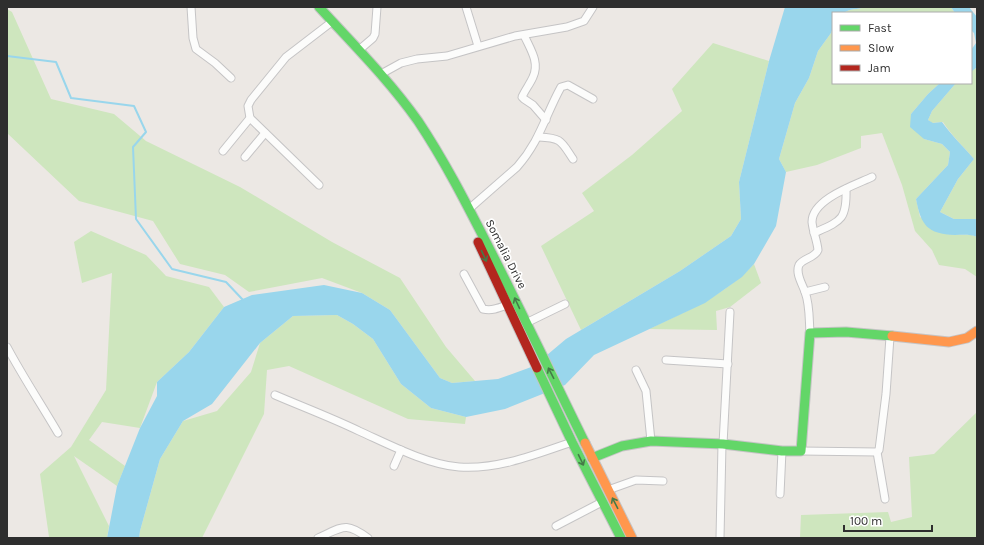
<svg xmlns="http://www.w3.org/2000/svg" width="984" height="545" viewBox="0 0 984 545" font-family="Karla,sans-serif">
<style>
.green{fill:#cee6be}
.water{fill:#99d6ec}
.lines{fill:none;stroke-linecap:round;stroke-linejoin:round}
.stream{stroke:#99d6ec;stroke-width:2}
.street-casing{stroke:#c5c4c5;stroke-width:9}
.fast-casing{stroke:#c5c4c5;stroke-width:11}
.slow-casing{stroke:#c5c4c5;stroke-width:11}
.jam-casing{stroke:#c5c4c5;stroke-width:11}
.street{stroke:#fcfcfb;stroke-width:7}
.fast{stroke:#63d668;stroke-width:9}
.slow{stroke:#ff974d;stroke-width:9}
.jam{stroke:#b3261e;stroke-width:9}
.oneway{stroke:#467a48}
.labels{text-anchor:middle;stroke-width:3.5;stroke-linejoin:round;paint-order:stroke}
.street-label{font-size:12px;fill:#2e2e2e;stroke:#fff}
</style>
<rect width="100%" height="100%" fill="#ece8e4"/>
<g class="green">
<path d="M864,7H951L955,13H844C849,8 858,10 864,7Z"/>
<polygon points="7,9 12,12 51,99 114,114 146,141 240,187 332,242 400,278 446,347 475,381 452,383 440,378 390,310 362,293 322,278 249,292 225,275 180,264 153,221 79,201 7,133"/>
<polygon points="833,27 833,83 940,83 928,94 911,114 924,139 942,144 950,152 948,165 916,199 920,217 946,234 972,235 977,237 977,277 965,269 939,265 932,250 915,231 902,185 882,133 861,136 861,148 817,165 786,172 779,159 795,103 809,78 818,51 831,33"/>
<polygon points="713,43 769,61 739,182 741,219 731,236 680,271 581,330 541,246 594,211 582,193 632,155 682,111 672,89"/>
<path d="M977,67V219H954L940,212L958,179L974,159C964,147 951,135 943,122L932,123L928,120L932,111L956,83H971V72Z"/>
<polygon points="91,231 146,255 166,276 209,287 224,307 189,352 157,382 140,428 102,422 89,440 125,466 117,486 74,456 109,526 107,538 49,537 40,474 71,447 106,390 112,273 82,283 74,242"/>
<path d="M754,264L761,283L730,307L716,311L717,330L649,329C687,311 725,295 754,264Z"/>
<polygon points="337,315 353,324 373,339 401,384 431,408 466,417 465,424 408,419 289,366 267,370 264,414 202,538 139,538 140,531 160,459 183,421 217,411 251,372 260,343 293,316"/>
<polygon points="977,412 977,538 800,538 801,515 888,512 891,522 912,517 909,457 934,454"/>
</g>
<g class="water">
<path d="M785,7H864C858,10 849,8 844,13H833V27L831,33L818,51L809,78L795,103L779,159L786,172L776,226L754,264L742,277L705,303L594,355L565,385L505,409L466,417L431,408L401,384L373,339L353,324L337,315L293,316L260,343L212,404L183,421L160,459L140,531L139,538H107L117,486L140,428L157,396V382L189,352L224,307L252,295L324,285L362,293L390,310L440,378L452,383L498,379L534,366L566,339L680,271L731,236L741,219L739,182L769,61Z"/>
<polygon points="951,7 969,7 977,17 977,67 971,72 971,50 976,43 974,33 971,30 971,13 955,13"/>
<path d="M940,83H956L932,111L928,120L933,123L942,122C951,135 964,147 974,159L958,179L940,212L954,219H977V237C970,234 963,235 955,235C927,234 921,225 916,199L948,165L950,152L942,144L924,139L910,127L911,114L928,94Z"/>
</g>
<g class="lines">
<polyline class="stream" points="7,56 56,62 71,98 134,106 146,132 133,147 136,219 172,269 226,282 243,300"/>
<g class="street-casing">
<g id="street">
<polyline points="191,7 193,38 196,49 215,63 231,78"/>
<polyline points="466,7 478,46"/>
<path d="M524,35C530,49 540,62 533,77C530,84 525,90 522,97L524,99L533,105L546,120"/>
<polyline points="359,50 373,38 375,34 377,7"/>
<polyline points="381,74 401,63 417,59 447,56 515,36 567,27 584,21 593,7"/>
<path d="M539,137C562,138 561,141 573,159"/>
<polyline points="223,151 250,118"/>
<polyline points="245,157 265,133"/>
<polyline points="319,185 250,118 248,106 251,100 286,57 329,24"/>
<path d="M469,209L517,167C540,141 545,116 561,87L568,85L593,99"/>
<path d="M814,233C841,221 847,220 846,189"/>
<path d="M464,274L483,309C492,311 499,308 507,305"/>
<polyline points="805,292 825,287"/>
<polyline points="526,323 565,304"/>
<path d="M810,333C809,320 810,305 805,292C803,285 795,274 799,265C803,258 815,258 818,250C817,240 813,232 812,222C812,199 855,185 872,177"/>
<path d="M7,347C23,377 41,404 58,433"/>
<polyline points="666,360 728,364"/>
<polyline points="636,370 646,391 651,441"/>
<path d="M275,395C303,407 332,418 359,431C388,444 428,465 459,467C497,470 537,454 572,442"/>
<polyline points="723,444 730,312"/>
<polyline points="801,451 877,452 879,450 886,394 890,337"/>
<polyline points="877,452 885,499"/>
<polyline points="394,466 401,450"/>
<polyline points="608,490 636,480 663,481"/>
<polyline points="780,494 782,451"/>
<polyline points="556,526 602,502"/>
<path d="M318,538C343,527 345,521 368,538"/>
<polyline points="720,538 722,444"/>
</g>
</g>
<g class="fast-casing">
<g id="fast">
<path d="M319,7C353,44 389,80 418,121C444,160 465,201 486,242C520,308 552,376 585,443"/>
<polyline points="537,368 572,442 621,538"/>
<polyline points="592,458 622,446 651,441 723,444 782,451 801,451 810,333 846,332 892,336"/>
</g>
</g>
<g class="slow-casing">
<g id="slow">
<polyline points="892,336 949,342 967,338 977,331"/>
<polyline points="585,443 632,538"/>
</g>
</g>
<g class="jam-casing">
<polyline id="jam" points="478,242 537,368"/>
</g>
<use href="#street" class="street"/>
<use href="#fast" class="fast"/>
<use href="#slow" class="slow"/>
<use href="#jam" class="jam"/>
</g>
<defs><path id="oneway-shaft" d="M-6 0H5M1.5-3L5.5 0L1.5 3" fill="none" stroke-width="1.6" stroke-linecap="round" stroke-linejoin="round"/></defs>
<g class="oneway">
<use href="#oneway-shaft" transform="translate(484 256) rotate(65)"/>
<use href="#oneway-shaft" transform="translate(517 303) rotate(-115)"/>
<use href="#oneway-shaft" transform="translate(551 373) rotate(-117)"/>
<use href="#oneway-shaft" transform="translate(581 460) rotate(64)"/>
<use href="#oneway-shaft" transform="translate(615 503) rotate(-117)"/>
</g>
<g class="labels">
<g class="street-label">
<text transform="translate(506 254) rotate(63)" y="4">Somalia Drive</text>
</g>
</g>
<rect width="984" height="545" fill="none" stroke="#2e2e2e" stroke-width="16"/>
<rect x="832" y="12" width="140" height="72" fill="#ffffff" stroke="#ababab"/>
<rect x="840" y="25" width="20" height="6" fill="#63d668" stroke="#ababab"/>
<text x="868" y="32" font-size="12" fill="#2e2e2e">Fast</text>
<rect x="840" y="45" width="20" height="6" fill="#ff974d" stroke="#ababab"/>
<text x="868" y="52" font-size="12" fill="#2e2e2e">Slow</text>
<rect x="840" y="65" width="20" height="6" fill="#b3261e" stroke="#ababab"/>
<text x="868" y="72" font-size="12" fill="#2e2e2e">Jam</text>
<path d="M844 525v6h88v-6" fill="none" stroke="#2e2e2e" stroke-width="2"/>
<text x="850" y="525" font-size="12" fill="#2e2e2e" stroke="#ffffff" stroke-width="3" paint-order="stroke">100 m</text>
</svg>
